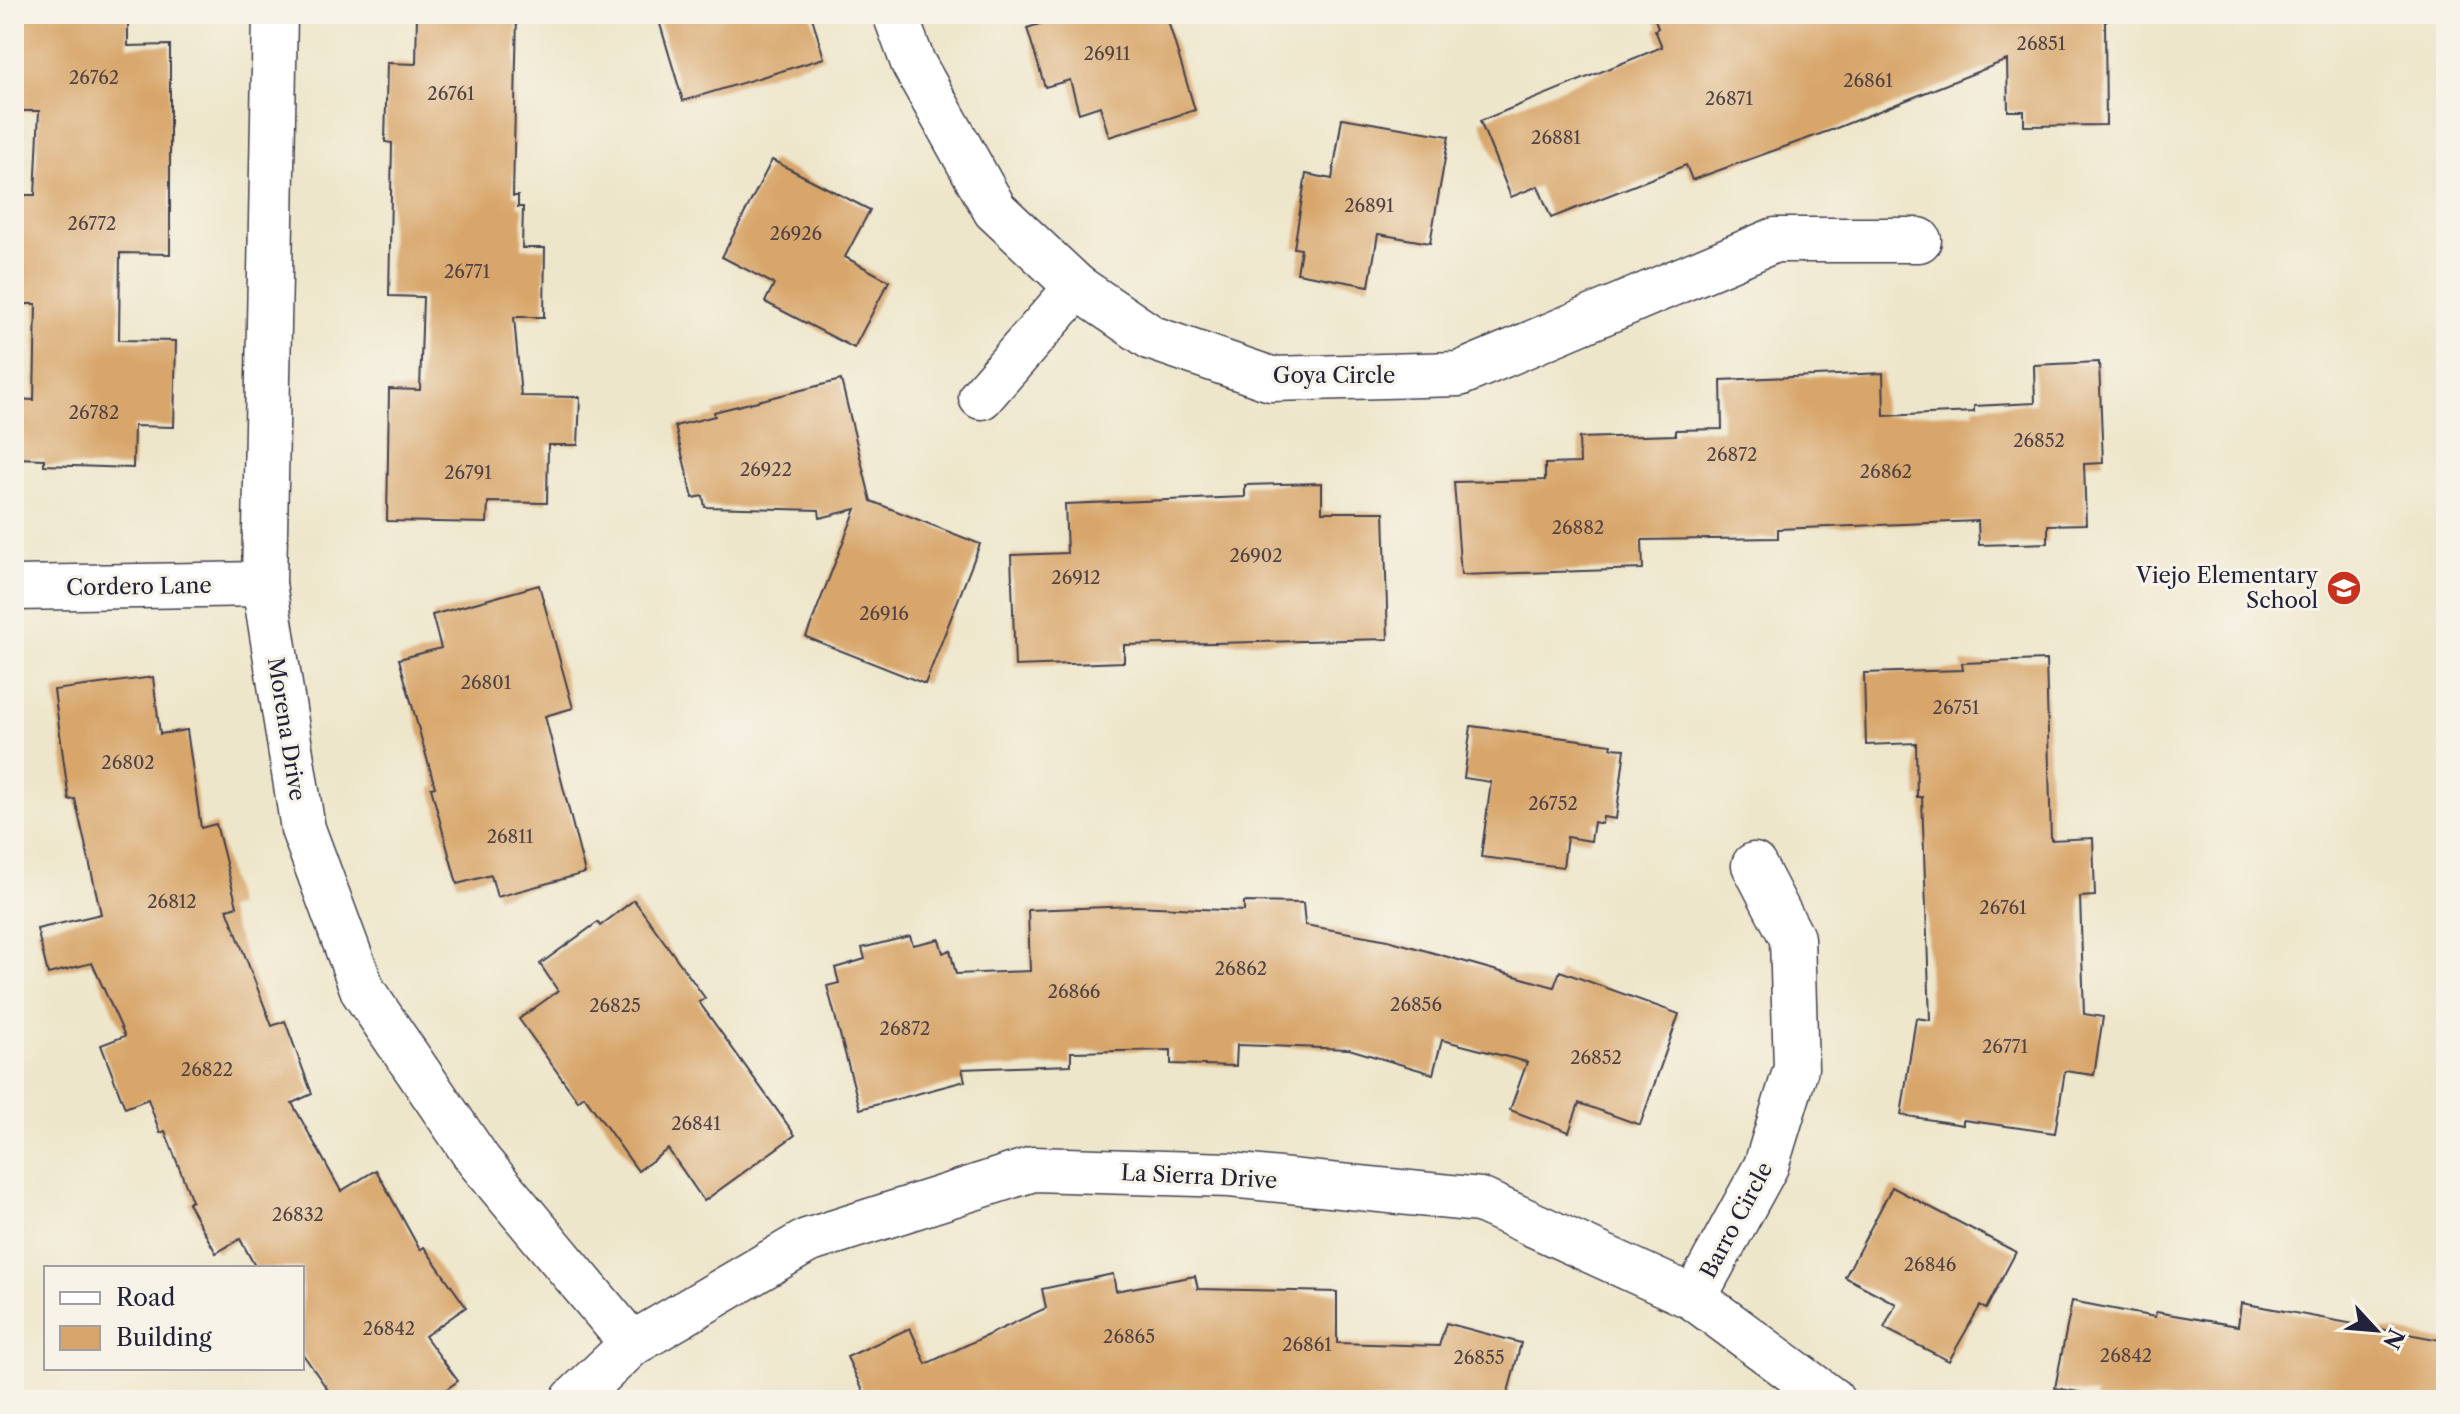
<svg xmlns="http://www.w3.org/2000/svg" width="2460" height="1414" viewBox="0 0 2460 1414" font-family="'Libre Caslon Text',serif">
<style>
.building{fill:#d8a66b}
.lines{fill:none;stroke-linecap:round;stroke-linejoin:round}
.minor-casing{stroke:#413f50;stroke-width:47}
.minor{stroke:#fff;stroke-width:44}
.labels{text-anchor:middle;stroke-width:6;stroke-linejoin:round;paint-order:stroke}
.number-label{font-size:18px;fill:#504347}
.street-label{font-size:22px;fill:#22223b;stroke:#f7f3e8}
.poi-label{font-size:22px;fill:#22223b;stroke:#f7f3e8;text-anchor:end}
</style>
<rect width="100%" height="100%" fill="#f7f3e8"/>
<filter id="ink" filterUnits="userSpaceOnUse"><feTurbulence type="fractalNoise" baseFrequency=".0125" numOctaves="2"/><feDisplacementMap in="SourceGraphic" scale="16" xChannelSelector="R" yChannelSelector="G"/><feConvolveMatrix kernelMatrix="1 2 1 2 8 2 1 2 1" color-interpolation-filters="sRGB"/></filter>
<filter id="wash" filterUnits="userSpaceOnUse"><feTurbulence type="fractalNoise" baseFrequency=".006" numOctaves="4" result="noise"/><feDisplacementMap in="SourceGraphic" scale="32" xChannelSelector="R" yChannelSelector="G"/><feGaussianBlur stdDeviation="1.8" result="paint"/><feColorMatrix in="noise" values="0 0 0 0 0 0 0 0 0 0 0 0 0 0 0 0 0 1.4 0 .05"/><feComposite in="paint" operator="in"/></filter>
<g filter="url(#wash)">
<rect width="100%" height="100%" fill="#eee6ca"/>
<g id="blocks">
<g class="building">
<polygon points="19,14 128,14 128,46 170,45 170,254 120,253 119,340 176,341 174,427 134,426 133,468 44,465 44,459 14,458 14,399 34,400 36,304 14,304 14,195 35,195 39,111 18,111"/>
<polygon points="417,14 517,14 513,196 518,196 518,207 523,207 522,248 545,248 544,317 514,317 521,396 580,397 578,445 548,445 547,503 488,502 487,523 387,521 389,389 420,390 423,297 389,296 392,143 385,142 387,63 416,64"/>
<polygon points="657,14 811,14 824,58 683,101"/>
<polygon points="1071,14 1166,14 1195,110 1109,137 1100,106 1079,113 1070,80 1045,87 1027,28"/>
<polygon points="1653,14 2116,14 2117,16 2105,21 2106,125 2024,126 2024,111 2008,111 2007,60 1834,129 1692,180 1686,165 1551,218 1538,186 1511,197 1480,121 1662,47 1655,30 1658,28"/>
<polygon points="1342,118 1449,136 1430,243 1378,234 1369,286 1297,273 1301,249 1294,248 1306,174 1332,179"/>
<polygon points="772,160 870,210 845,257 889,281 854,348 765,302 774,284 722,257"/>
<polygon points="2099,362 2103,463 2084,464 2086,524 2048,525 2048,543 1979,545 1978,521 1778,529 1778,538 1642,540 1643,569 1461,575 1454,482 1545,480 1545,464 1580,463 1579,438 1676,435 1676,430 1722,429 1721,380 1883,373 1884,416 1974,412 1974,406 2035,403 2034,365"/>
<polygon points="841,380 871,501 980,544 925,684 806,637 856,509 820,518 819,510 705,507 703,496 693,498 675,426 715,416 714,412"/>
<polygon points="1322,483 1322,512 1384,512 1388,639 1124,645 1124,662 1015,666 1011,555 1067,553 1065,504 1245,497 1245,485"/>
<polygon points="539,585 573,708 545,716 585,873 497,897 491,875 457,884 431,788 435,787 399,659 441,648 432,615"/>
<polygon points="2046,660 2051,840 2093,838 2095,896 2080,897 2084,1014 2103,1017 2094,1075 2065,1071 2055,1133 1963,1120 1963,1125 1901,1115 1916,1018 1930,1020 1922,797 1917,797 1916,743 1866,745 1864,673 1963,670 1962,663"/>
<polygon points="153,677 160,734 187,730 201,828 216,824 237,906 227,909 272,1026 285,1021 312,1094 292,1103 341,1191 376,1170 420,1250 424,1247 466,1307 425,1336 458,1381 431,1400 335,1400 302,1353 302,1268 256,1268 240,1239 216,1253 188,1203 192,1201 165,1131 160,1133 148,1099 125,1108 101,1045 125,1036 92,963 48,974 37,929 101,914 75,799 69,800 54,690"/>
<polygon points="1471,726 1612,744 1611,748 1625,749 1616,819 1603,817 1602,824 1594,822 1591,841 1567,837 1563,867 1481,857 1491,782 1464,778"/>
<polygon points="634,900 705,998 699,1002 795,1135 704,1201 668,1149 638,1171 584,1096 578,1101 519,1019 558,991 540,964 598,922 600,926"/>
<polygon points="1244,902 1303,903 1305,925 1388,940 1554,987 1560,971 1679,1014 1640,1125 1579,1103 1569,1132 1510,1110 1527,1062 1442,1040 1433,1074 1349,1049 1237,1045 1236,1066 1171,1064 1171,1050 1071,1052 1071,1065 962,1069 965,1081 860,1109 827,986 839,983 835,968 865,959 862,948 910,936 913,945 939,939 943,953 950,950 956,974 1030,971 1028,910 1135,906 1244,911"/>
<polygon points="1892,1187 2016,1252 1986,1309 1980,1306 1949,1361 1884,1328 1896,1304 1845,1277"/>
<polygon points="1113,1274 1116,1291 1195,1276 1198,1289 1337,1292 1337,1343 1439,1346 1446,1323 1521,1343 1506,1400 850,1400 864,1393 847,1357 910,1328 926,1364 1046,1308 1042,1289"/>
<polygon points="2072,1301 2155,1317 2156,1312 2238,1326 2241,1303 2446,1341 2446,1400 2095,1400 2096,1395 2055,1388"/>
</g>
</g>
</g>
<g filter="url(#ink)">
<use href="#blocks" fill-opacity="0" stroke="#413f50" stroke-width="2"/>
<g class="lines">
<g class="minor-casing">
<g id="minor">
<polyline points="275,14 264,584 303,829 363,991 479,1161 632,1344"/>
<polyline points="895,14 913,63 995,210 1077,287 1152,338 1271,379 1459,374 1775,240 1919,240"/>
<polyline points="981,397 1077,287"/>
<polyline points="14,588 264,584"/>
<polyline points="1694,1298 1766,1166 1796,1068 1792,938 1754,865"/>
<polyline points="573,1400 632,1344 807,1241 1033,1169 1230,1175 1480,1200 1694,1298 1832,1400"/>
</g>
</g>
<use href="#minor" class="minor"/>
</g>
</g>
<defs>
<g id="school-disc" transform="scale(1.8)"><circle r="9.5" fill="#c8321e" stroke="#f7f3e8"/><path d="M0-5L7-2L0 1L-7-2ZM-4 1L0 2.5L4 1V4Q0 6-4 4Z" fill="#fff"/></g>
</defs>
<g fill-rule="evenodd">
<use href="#school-disc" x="2344" y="588"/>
</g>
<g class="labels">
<g class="number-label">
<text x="2041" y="50">26851</text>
<text x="1107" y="60">26911</text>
<text x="94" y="84">26762</text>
<text x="1868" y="87">26861</text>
<text x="451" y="100">26761</text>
<text x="1729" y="105">26871</text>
<text x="1556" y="144">26881</text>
<text x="1369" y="212">26891</text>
<text x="92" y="230">26772</text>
<text x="796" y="240">26926</text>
<text x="467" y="278">26771</text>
<text x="94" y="419">26782</text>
<text x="2039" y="447">26852</text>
<text x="1732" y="461">26872</text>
<text x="766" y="476">26922</text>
<text x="1886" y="478">26862</text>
<text x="468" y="479">26791</text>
<text x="1578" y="534">26882</text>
<text x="1256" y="562">26902</text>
<text x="1076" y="584">26912</text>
<text x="884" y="620">26916</text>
<text x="486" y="689">26801</text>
<text x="1956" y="714">26751</text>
<text x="128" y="769">26802</text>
<text x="1553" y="810">26752</text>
<text x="510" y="843">26811</text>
<text x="172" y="908">26812</text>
<text x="2003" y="914">26761</text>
<text x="1241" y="975">26862</text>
<text x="1074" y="998">26866</text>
<text x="1416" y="1011">26856</text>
<text x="615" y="1012">26825</text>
<text x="905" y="1035">26872</text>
<text x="2005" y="1053">26771</text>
<text x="1596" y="1064">26852</text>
<text x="207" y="1076">26822</text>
<text x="696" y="1130">26841</text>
<text x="298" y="1221">26832</text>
<text x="1930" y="1271">26846</text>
<text x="389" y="1335">26842</text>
<text x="1129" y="1343">26865</text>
<text x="1307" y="1351">26861</text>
<text x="2126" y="1362">26842</text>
<text x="1479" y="1364">26855</text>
</g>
<g class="street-label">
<text x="1334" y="383">Goya Circle</text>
<text transform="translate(139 586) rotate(-1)" y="8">Cordero Lane</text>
<text transform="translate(287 729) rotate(81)" y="8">Morena Drive</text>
<text transform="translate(1199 1176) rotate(3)" y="8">La Sierra Drive</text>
<text transform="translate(1736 1220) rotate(-62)" y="8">Barro Circle</text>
</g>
<g class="poi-label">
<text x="2318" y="583">Viejo Elementary<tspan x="2318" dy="25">School</tspan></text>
</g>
</g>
<rect width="2460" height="1414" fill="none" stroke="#f7f3e8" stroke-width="48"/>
<rect x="44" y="1266" width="260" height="104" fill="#f7f3e8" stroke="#a29fa3" stroke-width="2"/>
<rect x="60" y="1292" width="40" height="12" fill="#ffffff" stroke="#a29fa3" stroke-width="2"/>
<text x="116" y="1306" font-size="24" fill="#22223b">Road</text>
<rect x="60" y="1326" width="40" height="24" fill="#d8a66b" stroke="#a29fa3" stroke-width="2"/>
<text x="116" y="1346" font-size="24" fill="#22223b">Building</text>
<g transform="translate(2376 1330) rotate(116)" stroke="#f7f3e8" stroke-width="6" paint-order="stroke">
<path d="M0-6L14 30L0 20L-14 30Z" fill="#22223b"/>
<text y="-12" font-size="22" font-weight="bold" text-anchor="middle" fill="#22223b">N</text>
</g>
</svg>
